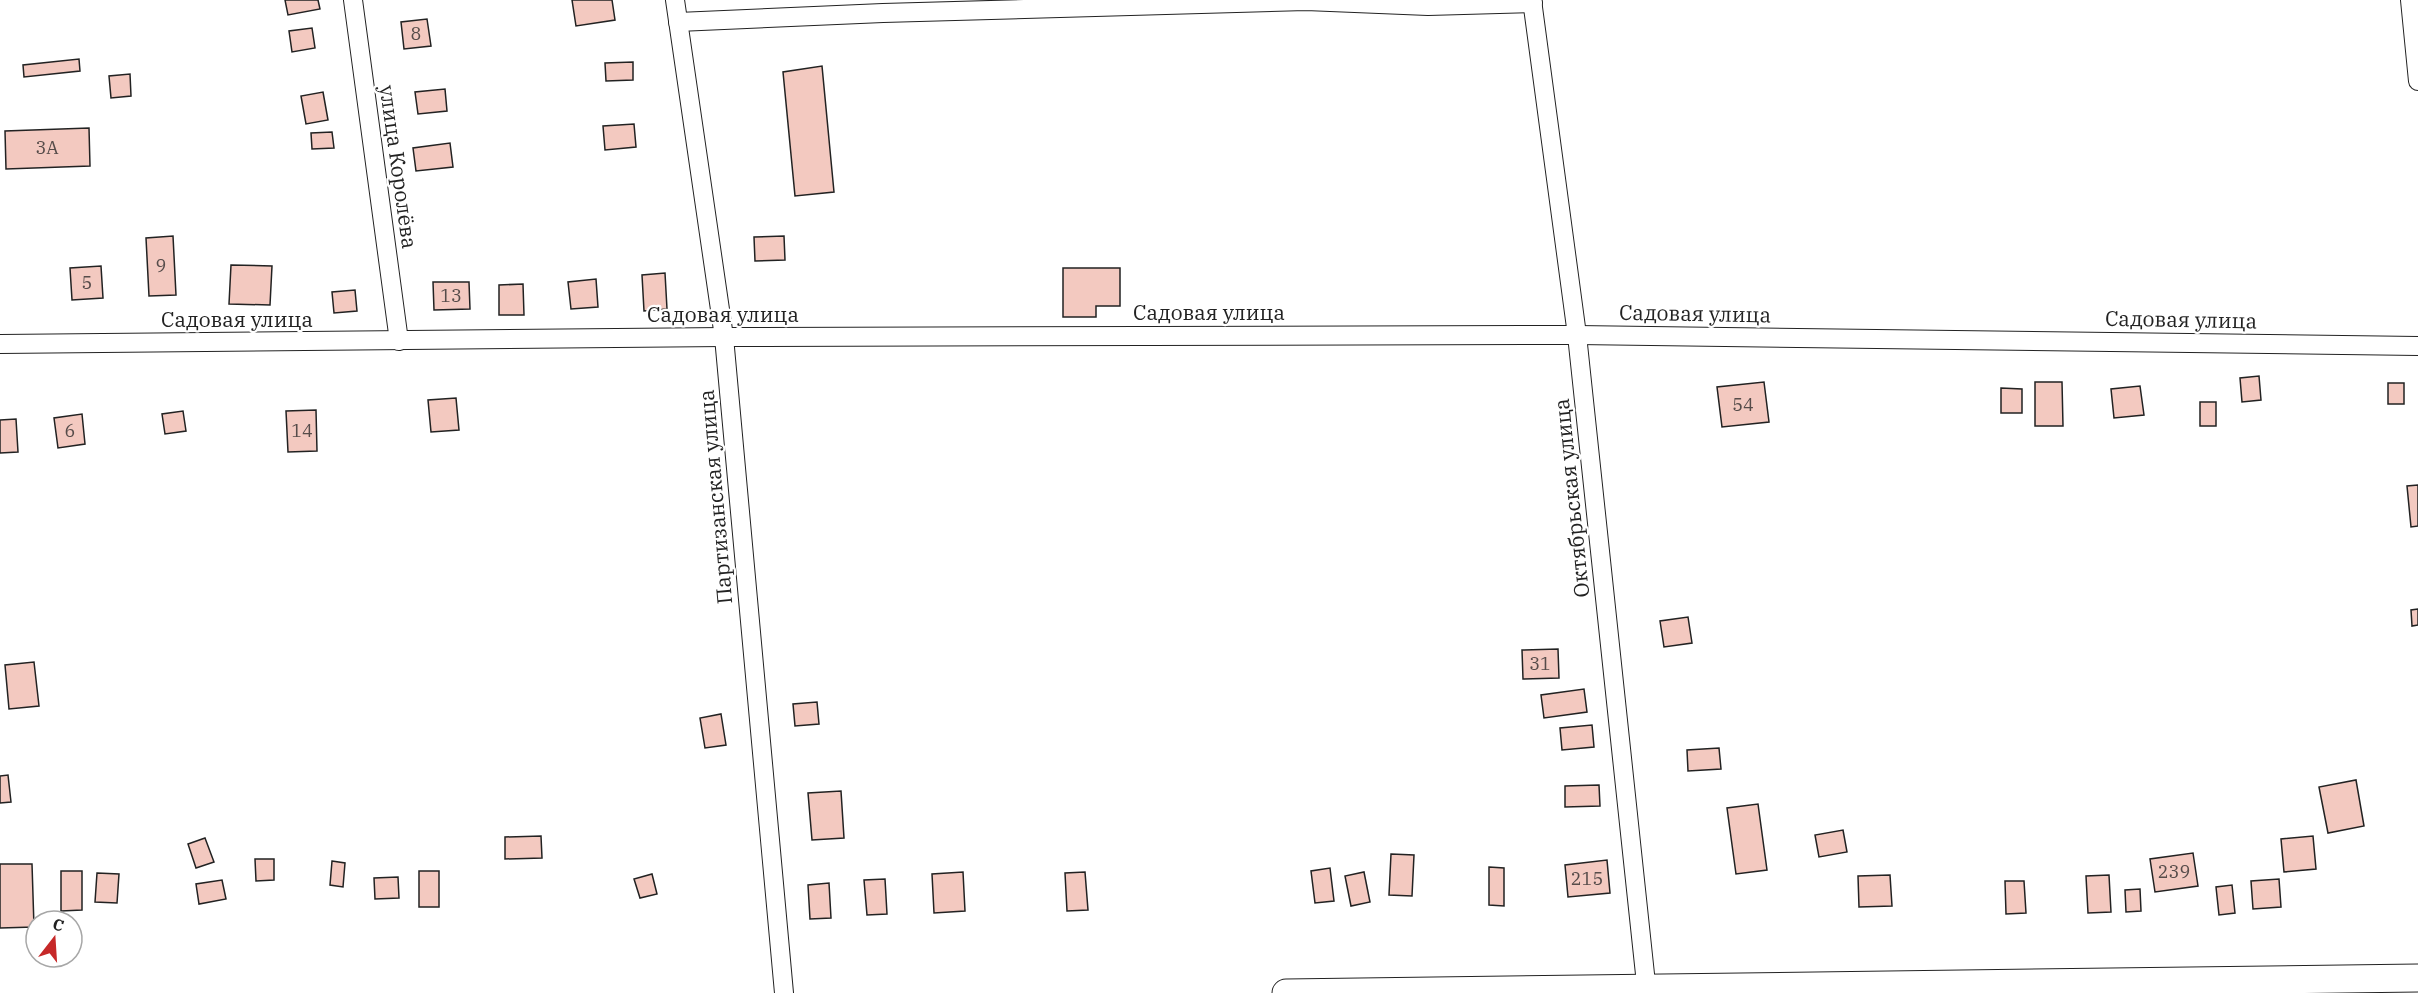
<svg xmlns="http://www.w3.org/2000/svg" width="2418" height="993" viewBox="0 0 2418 993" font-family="'IBM Plex Serif',serif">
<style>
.building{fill:#f3c9c0;stroke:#222;stroke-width:1.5}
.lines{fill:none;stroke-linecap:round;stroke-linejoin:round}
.street-casing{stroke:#222;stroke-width:20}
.secondary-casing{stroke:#222;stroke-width:29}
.street{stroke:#fff;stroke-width:18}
.secondary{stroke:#fff;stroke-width:27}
.labels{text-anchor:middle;stroke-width:4.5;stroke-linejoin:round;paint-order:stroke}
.number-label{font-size:18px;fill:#564c4a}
.street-label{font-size:21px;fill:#222;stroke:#fff}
</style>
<rect width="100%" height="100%" fill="#fff"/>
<g class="building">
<polygon points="285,0 318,0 320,9 288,15"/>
<polygon points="572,0 612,0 615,20 576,26"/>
<polygon points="427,19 431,46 404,49 401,22"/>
<polygon points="312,28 315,48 292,52 289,31"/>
<polygon points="79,59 80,71 24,77 23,65"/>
<polygon points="633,62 633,80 606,81 605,63"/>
<polygon points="822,66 834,192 795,196 783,72"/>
<polygon points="130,74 131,96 111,98 109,76"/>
<polygon points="445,89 447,111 418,114 415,92"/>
<polygon points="323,92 328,120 306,124 301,96"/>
<polygon points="634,124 636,147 605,150 603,126"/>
<polygon points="89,128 90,166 6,169 5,131"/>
<polygon points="332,132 334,148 312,149 311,133"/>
<polygon points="450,143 453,167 416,171 413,148"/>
<polygon points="173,236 176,295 149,296 146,238"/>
<polygon points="784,236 785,260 755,261 754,237"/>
<polygon points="231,265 272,266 270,305 229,304"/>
<polygon points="101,266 103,298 72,300 70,268"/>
<polygon points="1063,268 1120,268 1120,306 1096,306 1096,317 1063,317"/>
<polygon points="665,273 667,309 644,311 642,275"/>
<polygon points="596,279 598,307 571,309 568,282"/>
<polygon points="433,282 469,282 470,309 434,310"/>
<polygon points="523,284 524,315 499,315 499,285"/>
<polygon points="355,290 357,311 334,313 332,292"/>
<polygon points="2259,376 2261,400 2242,402 2240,378"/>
<polygon points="1764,382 1769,422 1722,427 1717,387"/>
<polygon points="2035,382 2062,382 2063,426 2035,426"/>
<rect x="2388" y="383" width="16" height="21"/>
<polygon points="2140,386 2144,415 2114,418 2111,389"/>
<polygon points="2001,388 2022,389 2022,413 2001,413"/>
<polygon points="456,398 459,430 431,432 428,400"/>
<rect x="2200" y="402" width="16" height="24"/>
<polygon points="316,410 317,451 288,452 286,411"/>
<polygon points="183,411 186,431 165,434 162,414"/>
<polygon points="82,414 85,444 58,448 54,418"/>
<polygon points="16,419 18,452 0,453 0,420"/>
<polygon points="2418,485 2418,526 2411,527 2407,486"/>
<polygon points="2418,609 2418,625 2412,626 2411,610"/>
<polygon points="1688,617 1692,643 1664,647 1660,621"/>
<polygon points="1558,649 1559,678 1523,679 1522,650"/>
<polygon points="34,662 39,706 9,709 5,665"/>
<polygon points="1584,689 1587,712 1544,718 1541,695"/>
<polygon points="817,702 819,724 795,726 793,704"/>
<polygon points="721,714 726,745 705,748 700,718"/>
<polygon points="1592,725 1594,747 1562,750 1560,728"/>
<polygon points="1719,748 1721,769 1688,771 1687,750"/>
<polygon points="8,775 11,802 0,803 0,776"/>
<polygon points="2356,780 2364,826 2328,833 2319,787"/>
<polygon points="1599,785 1600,806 1565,807 1565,786"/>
<polygon points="841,791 844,838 812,840 808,793"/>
<polygon points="1758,804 1767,870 1736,874 1727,808"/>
<polygon points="1843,830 1847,852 1819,857 1815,835"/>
<polygon points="541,836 542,858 505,859 505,837"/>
<polygon points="2313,836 2316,869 2284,872 2281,839"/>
<polygon points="205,838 214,862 196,868 188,844"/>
<polygon points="2193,853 2198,886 2155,892 2150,859"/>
<polygon points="1391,854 1414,855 1412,896 1389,895"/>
<polygon points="255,859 274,859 274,880 256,881"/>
<polygon points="1607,860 1610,893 1568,897 1565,865"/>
<polygon points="332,861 345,863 343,887 330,885"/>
<polygon points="0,864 32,864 34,927 0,928"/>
<polygon points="1489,867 1504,868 1504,906 1489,905"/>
<polygon points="1330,868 1334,901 1315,903 1311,871"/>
<polygon points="61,871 82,871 82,910 61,911"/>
<rect x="419" y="871" width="20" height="36"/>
<polygon points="963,872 965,911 934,913 932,874"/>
<polygon points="1085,872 1088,910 1067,911 1065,873"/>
<polygon points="1364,872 1370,902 1351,906 1345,876"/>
<polygon points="97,873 119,874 117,903 95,902"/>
<polygon points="652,874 657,894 640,898 634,879"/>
<polygon points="1890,875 1892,906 1859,907 1858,876"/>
<polygon points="2109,875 2111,912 2088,913 2086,876"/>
<polygon points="398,877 399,898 375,899 374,878"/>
<polygon points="885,879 887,914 867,915 864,880"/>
<polygon points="2279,879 2281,907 2253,909 2251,881"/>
<polygon points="222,880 226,899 199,904 196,884"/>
<polygon points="2005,881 2024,881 2026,913 2006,914"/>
<polygon points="829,883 831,918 810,919 808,885"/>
<polygon points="2232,885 2235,913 2219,915 2216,887"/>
<polygon points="2140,889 2141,911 2126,912 2125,890"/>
</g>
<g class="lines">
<g class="street-casing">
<g id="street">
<polyline points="353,0 399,341"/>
<polyline points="675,0 724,337 784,993"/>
<polyline points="1532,0 1577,335 1647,993"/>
<polyline points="2410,0 2418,81"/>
<polyline points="678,22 883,13 1306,1 1428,6 1533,3"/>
<polyline points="0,344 724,337 1577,335 2418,346"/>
</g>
</g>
<g class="secondary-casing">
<polyline id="secondary" points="1286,993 2418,978"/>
</g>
<use href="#street" class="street"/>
<use href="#secondary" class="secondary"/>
</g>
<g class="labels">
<g class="number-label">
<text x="416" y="40">8</text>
<text x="47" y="154">3А</text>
<text x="161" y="272">9</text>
<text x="87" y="289">5</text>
<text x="451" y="302">13</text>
<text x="1743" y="411">54</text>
<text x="70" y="437">6</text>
<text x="302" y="437">14</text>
<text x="1540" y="670">31</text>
<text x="2174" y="878">239</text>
<text x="1587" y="885">215</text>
</g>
<g class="street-label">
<text transform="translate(398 167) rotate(82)" y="7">улица Королёва</text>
<text x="1209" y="320">Садовая улица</text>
<text transform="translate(1695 314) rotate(1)" y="7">Садовая улица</text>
<text x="723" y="322">Садовая улица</text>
<text x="237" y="327">Садовая улица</text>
<text transform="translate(2181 320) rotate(1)" y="7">Садовая улица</text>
<text transform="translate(716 497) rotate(-95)" y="7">Партизанская улица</text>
<text transform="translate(1572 498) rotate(-96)" y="7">Октябрьская улица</text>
</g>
</g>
<g transform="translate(54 939) rotate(17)"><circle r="28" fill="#ffffff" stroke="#a7a7a7" stroke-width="1.5"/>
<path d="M0-4.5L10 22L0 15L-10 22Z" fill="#c62828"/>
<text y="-9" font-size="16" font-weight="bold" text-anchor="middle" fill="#222222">С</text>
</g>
</svg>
